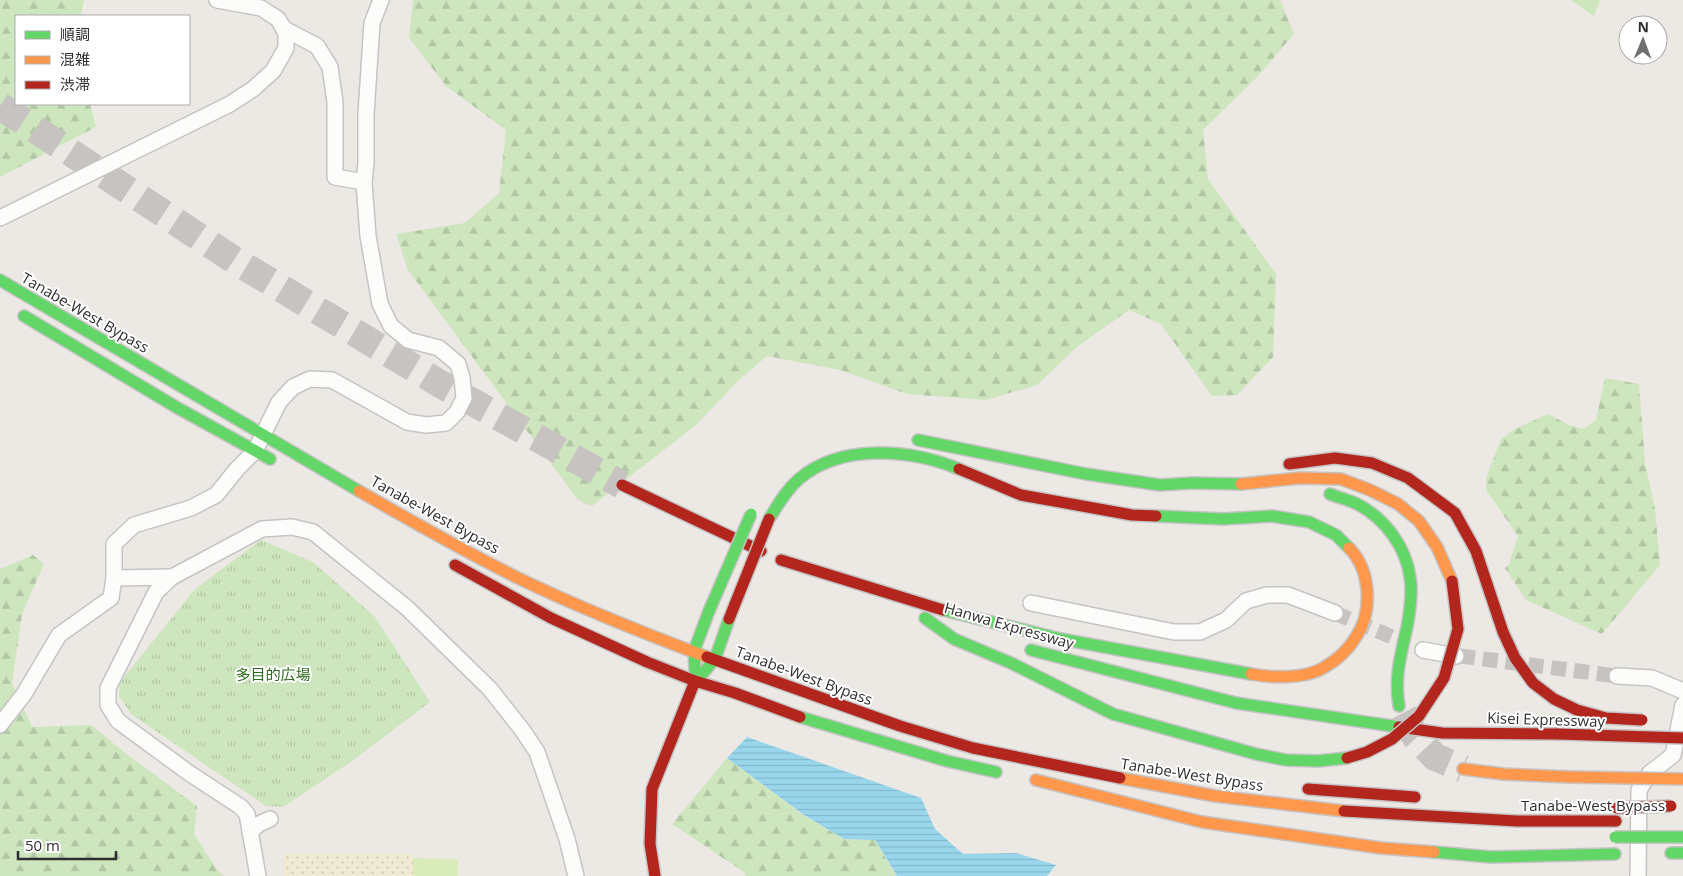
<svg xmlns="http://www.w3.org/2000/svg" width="1683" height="876" viewBox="0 0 1683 876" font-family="'Open Sans','Noto Sans JP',sans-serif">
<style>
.grass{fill:url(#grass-tufts)}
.forest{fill:url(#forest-firs)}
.sand{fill:url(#sand-dots)}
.pitch{fill:#d9eabb}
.water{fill:url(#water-rules)}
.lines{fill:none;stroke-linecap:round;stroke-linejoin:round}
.street-tunnel{stroke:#c6c3c0;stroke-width:15;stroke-dasharray:15 8;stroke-linecap:butt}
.highway-tunnel{stroke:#c6c3c0;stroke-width:28;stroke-dasharray:28 14;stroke-linecap:butt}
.street-casing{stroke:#c5c4c5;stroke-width:18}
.fast-casing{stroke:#c5c4c5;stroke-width:14}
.slow-casing{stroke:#c5c4c5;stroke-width:14}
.jam-casing{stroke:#c5c4c5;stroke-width:14}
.street{stroke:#fcfcfb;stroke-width:15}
.fast{stroke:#63d668;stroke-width:11}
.slow{stroke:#ff974d;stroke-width:11}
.jam{stroke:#b3261e;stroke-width:11}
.fast-bridge-casing{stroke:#c6c5c4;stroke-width:14;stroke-linecap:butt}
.slow-bridge-casing{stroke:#c6c5c4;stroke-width:14;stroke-linecap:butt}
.jam-bridge-casing{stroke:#c6c5c4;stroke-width:14;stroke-linecap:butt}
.fast-bridge{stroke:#63d668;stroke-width:11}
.slow-bridge{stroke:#ff974d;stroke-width:11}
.jam-bridge{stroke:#b3261e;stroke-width:11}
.labels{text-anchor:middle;stroke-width:4;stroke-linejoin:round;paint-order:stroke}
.street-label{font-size:15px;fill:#2e2e2e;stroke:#fff}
.park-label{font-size:15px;fill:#2c6e1b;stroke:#fff}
</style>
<defs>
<pattern id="grass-tufts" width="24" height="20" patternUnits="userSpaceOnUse" patternTransform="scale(1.25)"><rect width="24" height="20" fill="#cee6be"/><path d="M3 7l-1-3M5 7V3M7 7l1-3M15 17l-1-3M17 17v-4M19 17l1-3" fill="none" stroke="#b1c6a4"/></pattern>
<pattern id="forest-firs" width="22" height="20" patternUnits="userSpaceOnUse" patternTransform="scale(1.25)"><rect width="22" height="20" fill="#cee6be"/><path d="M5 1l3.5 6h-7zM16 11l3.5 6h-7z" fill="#b1c6a4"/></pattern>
<pattern id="sand-dots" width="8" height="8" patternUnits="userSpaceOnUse" patternTransform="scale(1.25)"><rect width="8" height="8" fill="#f0ead3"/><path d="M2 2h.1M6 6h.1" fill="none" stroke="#cec9b5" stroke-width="1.8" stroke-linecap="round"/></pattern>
<pattern id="water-rules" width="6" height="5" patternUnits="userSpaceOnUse" patternTransform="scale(1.25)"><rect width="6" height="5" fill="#99d6ec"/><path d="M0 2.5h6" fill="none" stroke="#84b8cb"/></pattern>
</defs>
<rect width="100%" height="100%" fill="#ece8e4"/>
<polygon class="grass" points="261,540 313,562 375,617 430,702 352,761 283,807 266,806 131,714 119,696 120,682 195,589"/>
<g class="forest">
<polygon points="0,0 84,0 81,16 16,16 16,104 90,104 96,127 0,177"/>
<polygon points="413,0 1280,0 1294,34 1258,76 1203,130 1208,179 1276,274 1273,357 1237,395 1212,396 1161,324 1129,310 1078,346 1037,385 986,400 907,394 840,370 767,356 737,382 696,425 592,506 578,500 408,270 396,234 465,223 499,193 506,130 446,86 409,38"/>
<polygon points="1571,0 1600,0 1594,16"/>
<polygon points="1605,378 1639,384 1645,463 1655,509 1660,565 1602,634 1526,600 1505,568 1509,564 1518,536 1486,490 1486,478 1501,439 1517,428 1548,414 1569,425 1583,429 1596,420"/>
<polygon points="33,555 44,564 22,614 12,683 32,727 91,725 124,752 197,806 194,834 217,870 224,876 0,876 0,569"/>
<polygon points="727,758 803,815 844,839 875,840 896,876 746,876 744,872 672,824"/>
</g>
<rect class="sand" x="284" y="854" width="129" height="22"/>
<polygon class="pitch" points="413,858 458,859 458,876 413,876"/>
<polygon class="water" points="747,737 921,798 935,829 963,854 1016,853 1056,865 1047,876 897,876 875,840 844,839 804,815 727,758"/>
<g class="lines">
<g class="street-tunnel">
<polyline points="1335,613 1409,644"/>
<polyline points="1460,656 1617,676"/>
</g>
<g class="highway-tunnel">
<polyline points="0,106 234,260 442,385 622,485"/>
<polyline points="1403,713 1415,736 1435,757 1463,769"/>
</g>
<g class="street-casing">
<g id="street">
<polyline points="284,29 317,46 330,67 335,102 335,177 364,182"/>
<polyline points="0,218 230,104 253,89 273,71 286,48 286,33 278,19 261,8 217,0"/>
<polyline points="114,578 172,577"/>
<polyline points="1031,603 1174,632 1200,632 1226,620 1246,601 1267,595 1288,595 1335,613"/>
<polyline points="1423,650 1456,656"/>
<polyline points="1617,676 1652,678 1683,691"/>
<polyline points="0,725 24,694 59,635 111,598 114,578 114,544 134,525 191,508 216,495 237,469 255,451 279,402 293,387 310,379 332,380 407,422 426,425 446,423 457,412 464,398 462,378 458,364 439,348 408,340 391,326 380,304 368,236 364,182 366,163 366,114 372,23 381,0"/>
<polyline points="250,832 259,824 270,819"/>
<polyline points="258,876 247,814 241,807 189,773 118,721 108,705 108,688 156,592 172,577 262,529 292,527 313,532 407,608 490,689 523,731 537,752 567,839 576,876"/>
<polyline points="1638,876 1639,790 1650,773 1673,755 1683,705"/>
</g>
</g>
<g class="fast-casing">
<g id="fast">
<polyline points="0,280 359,491"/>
<polyline points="24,316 176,407 270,459"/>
<polyline points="918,440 1086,474 1160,485 1192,483 1241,484"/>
<path d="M1330,494C1339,498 1350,500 1359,505C1385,519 1406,547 1410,577C1413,593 1410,611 1407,627C1401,654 1394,678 1399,706"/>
<polyline points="1156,516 1224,519 1272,516 1309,522 1336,535 1349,548"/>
<path d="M769,519C778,505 786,490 799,479C841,443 911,449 959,469"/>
<polyline points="943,610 1061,639 1251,674"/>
<polyline points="925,618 954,639 1011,663 1113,714 1256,754 1286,760 1318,761 1347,758"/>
<polyline points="1031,650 1236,703 1399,727"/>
<polyline points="695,670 694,651 709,611"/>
<polyline points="703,673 715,659 729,619"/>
<polyline points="800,717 947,761 996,772"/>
<polyline points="1434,852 1491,857 1615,854"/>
<polyline points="1671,853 1683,853"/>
</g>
</g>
<g class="slow-casing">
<g id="slow">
<polyline points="1241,484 1300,478 1341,479 1370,490 1398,504 1419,521 1437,547 1452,581"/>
<path d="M359,491C411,521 464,551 518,578C580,608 643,633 707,657"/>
<path d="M1251,674C1271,678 1305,679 1323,668C1336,661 1348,650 1356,637C1373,612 1371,570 1349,548"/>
<polyline points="1463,769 1503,774 1570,777"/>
<polyline points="1120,778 1215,796 1344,811"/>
<polyline points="1036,780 1202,822 1381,848 1434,852"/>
</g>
</g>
<g class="jam-casing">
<g id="jam">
<polyline points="1289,464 1335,458 1372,463 1408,478 1455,513 1476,551 1503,632 1515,658 1533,683 1554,699 1577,710"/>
<polyline points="959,469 1021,495 1132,515 1156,516"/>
<polyline points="622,485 761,551"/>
<polyline points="781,560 943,610"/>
<polyline points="455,565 551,618 647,662 695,681 735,693 800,717"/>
<polyline points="707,657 900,726 973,748 1120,778"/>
<polyline points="1399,727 1442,733 1558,734"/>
<polyline points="1308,789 1415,797"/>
<polyline points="1344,811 1517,821 1616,821"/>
<polyline points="655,876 650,844 652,789 695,681"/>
</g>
</g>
<use href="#street" class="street"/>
<use href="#fast" class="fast"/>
<use href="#slow" class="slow"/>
<use href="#jam" class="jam"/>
<g class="fast-bridge-casing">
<g id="fast-bridge">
<polyline points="709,611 751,514"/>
<polyline points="1615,837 1683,837"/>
</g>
</g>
<g class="slow-bridge-casing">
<polyline id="slow-bridge" points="1570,777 1683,779"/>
</g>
<g class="jam-bridge-casing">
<g id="jam-bridge">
<polyline points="729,619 769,519"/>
<polyline points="1577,710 1606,718 1642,720"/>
<polyline points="1558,734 1683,738"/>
<polyline points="1347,758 1367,752 1392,739 1419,716 1444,678 1458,629 1452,581"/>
<polyline points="1616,808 1671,806"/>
</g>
</g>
<use href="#fast-bridge" class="fast-bridge"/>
<use href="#slow-bridge" class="slow-bridge"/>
<use href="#jam-bridge" class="jam-bridge"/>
</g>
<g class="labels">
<g class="street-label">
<text transform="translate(85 313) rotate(30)" y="5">Tanabe-West Bypass</text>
<text transform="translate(435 515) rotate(29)" y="5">Tanabe-West Bypass</text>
<text transform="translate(1009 626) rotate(16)" y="5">Hanwa Expressway</text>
<text transform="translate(804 676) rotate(20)" y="5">Tanabe-West Bypass</text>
<text transform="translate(1546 720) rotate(2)" y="5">Kisei Expressway</text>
<text transform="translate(1192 775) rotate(9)" y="5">Tanabe-West Bypass</text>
<text x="1593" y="811">Tanabe-West Bypass</text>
</g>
<g class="park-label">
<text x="273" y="680">多目的広場</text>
</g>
</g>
<rect x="15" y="15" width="175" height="90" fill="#ffffff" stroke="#ababab"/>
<rect x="25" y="31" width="25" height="8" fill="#63d668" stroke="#ababab"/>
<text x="60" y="40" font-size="15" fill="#2e2e2e">順調</text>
<rect x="25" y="56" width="25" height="8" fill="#ff974d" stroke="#ababab"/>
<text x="60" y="65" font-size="15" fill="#2e2e2e">混雑</text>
<rect x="25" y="81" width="25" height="8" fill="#b3261e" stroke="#ababab"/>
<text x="60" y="90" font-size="15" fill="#2e2e2e">渋滞</text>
<g transform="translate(1643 40) rotate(1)"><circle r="24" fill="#ffffff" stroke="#ababab"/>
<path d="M0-4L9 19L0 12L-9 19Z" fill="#706f6e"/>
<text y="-8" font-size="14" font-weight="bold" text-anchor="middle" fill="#2e2e2e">N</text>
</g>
<path d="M18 851v8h98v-8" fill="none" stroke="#2e2e2e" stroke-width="2.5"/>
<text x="25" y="851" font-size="15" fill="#2e2e2e" stroke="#ffffff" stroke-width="4" paint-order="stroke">50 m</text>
</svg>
